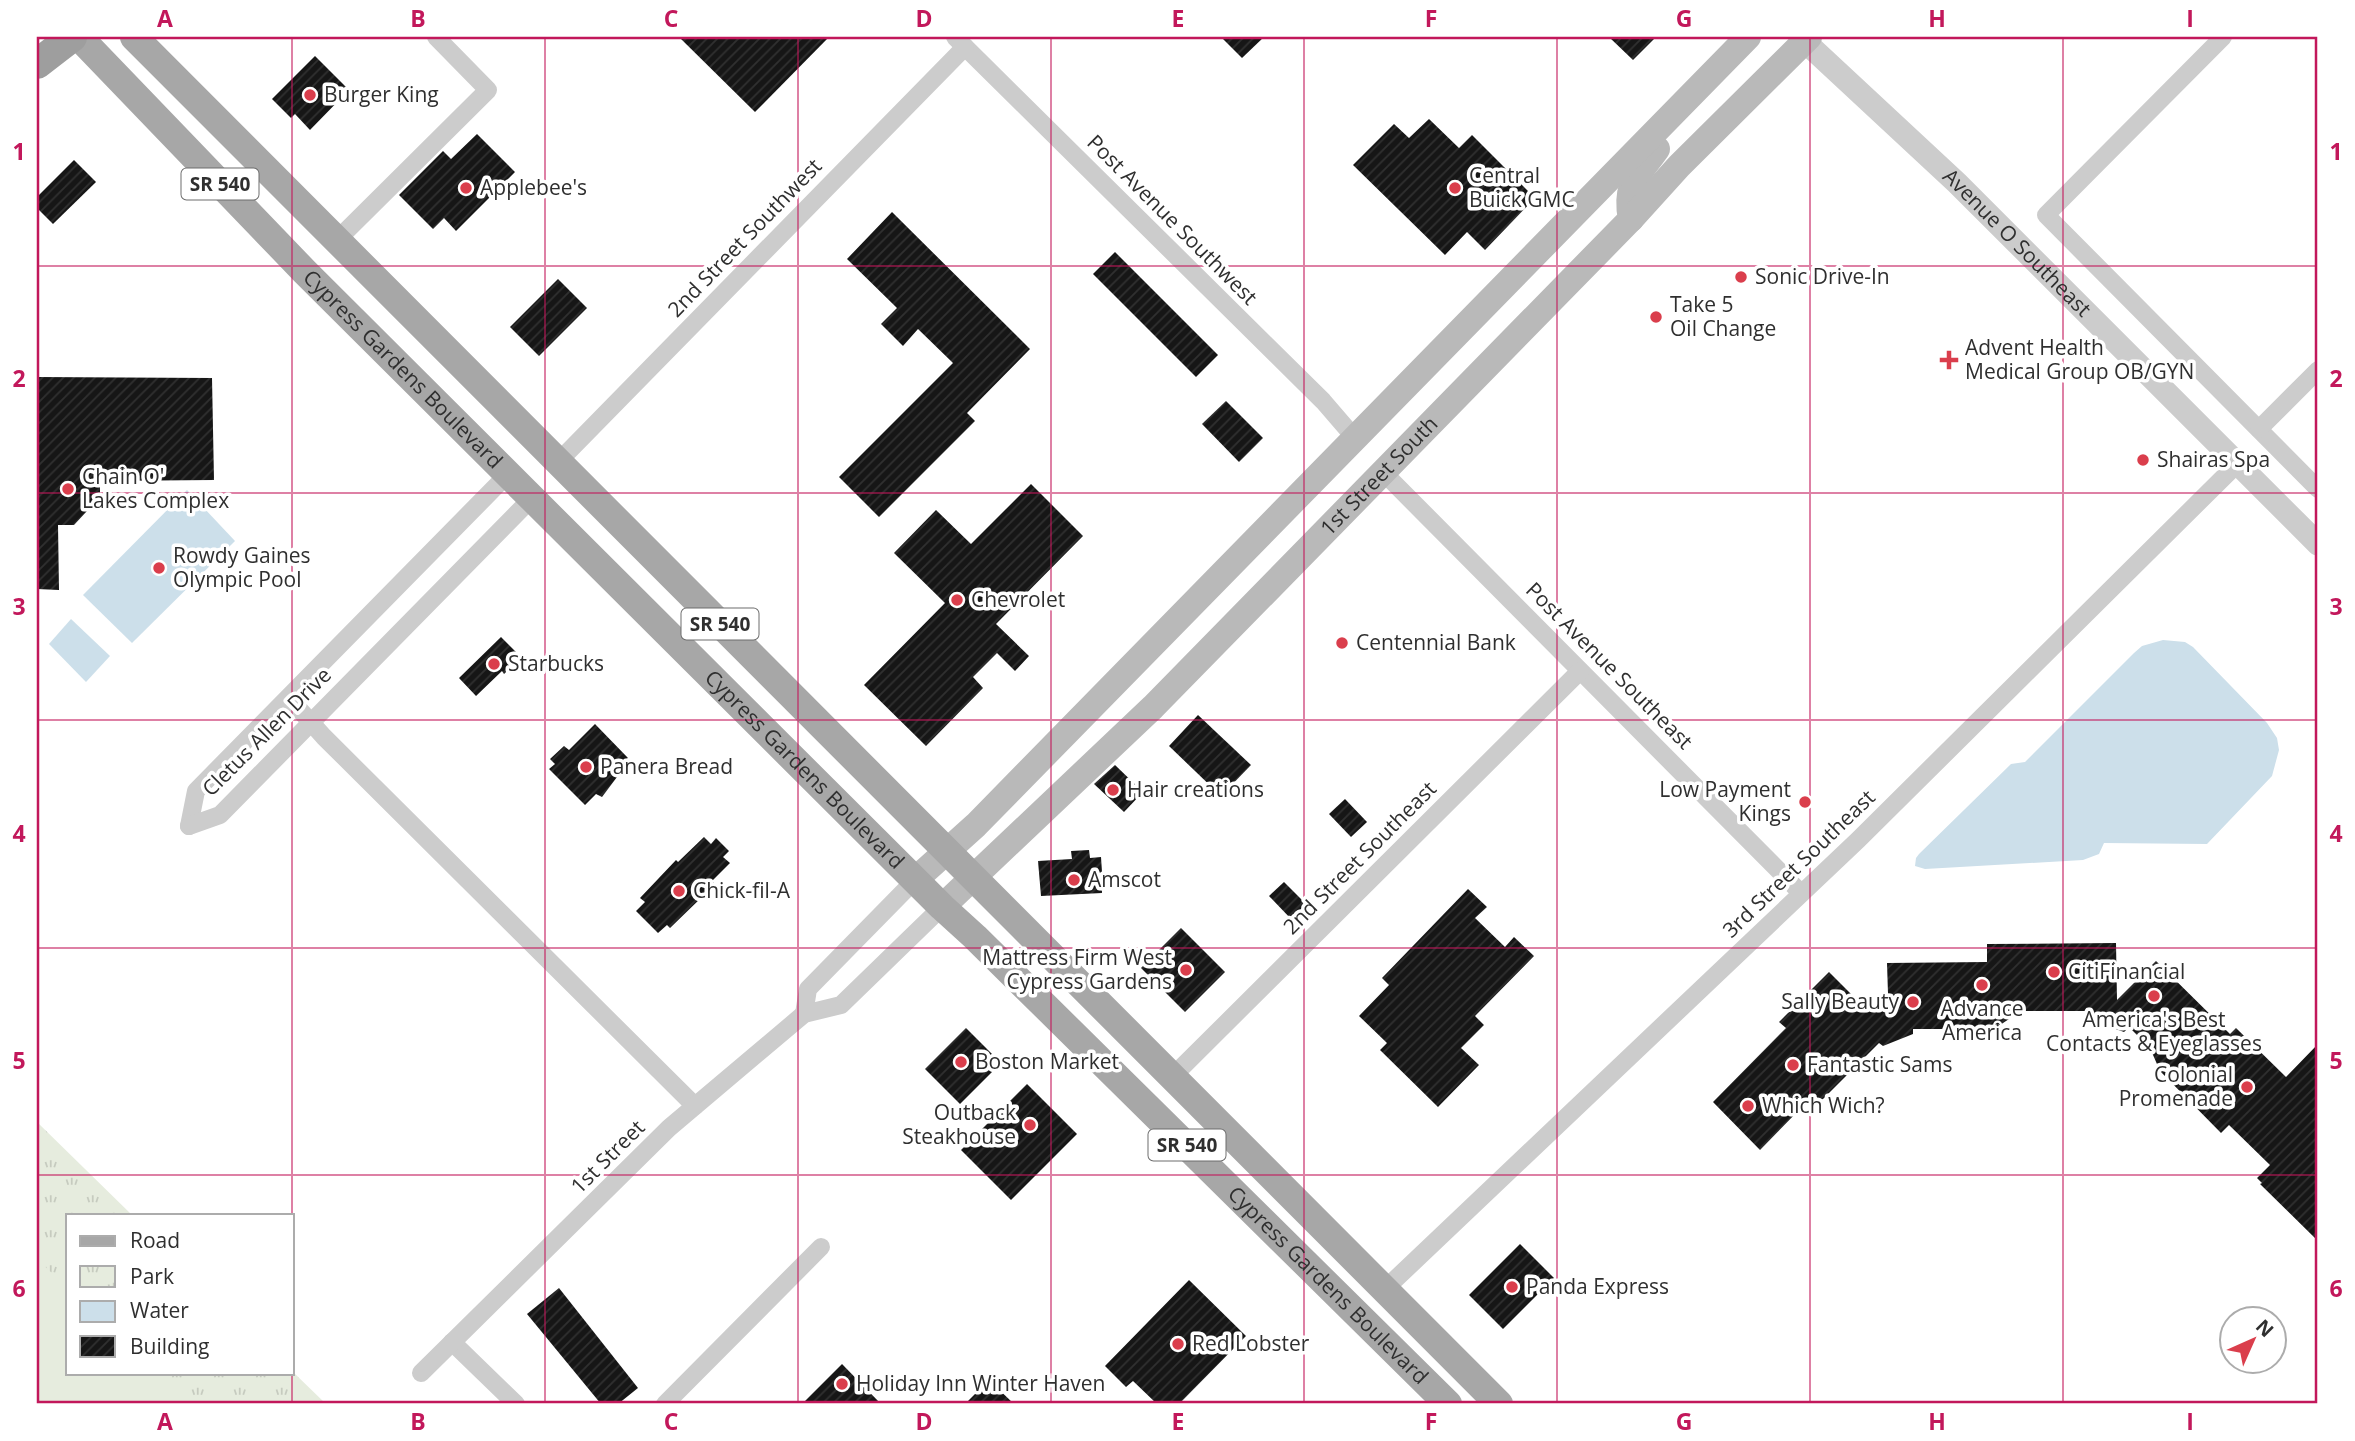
<svg xmlns="http://www.w3.org/2000/svg" width="2355" height="1441" viewBox="0 0 2355 1441" font-family="'Open Sans',sans-serif">
<style>
.park{fill:url(#park-tufts)}
.pitch{fill:#e6ecde}
.water{fill:#ccdfea}
.building{fill:url(#building-hatch)}
.lines{fill:none;stroke-linecap:round;stroke-linejoin:round}
.minor{stroke:#ccc;stroke-width:18}
.tertiary{stroke:#ccc;stroke-width:23}
.secondary{stroke:#b9b9b9;stroke-width:26}
.primary{stroke:#a7a7a7;stroke-width:28}
.trunk{stroke:#9e9e9e;stroke-width:30}
.grid{fill:none;stroke:#c2185b;stroke-width:2;stroke-opacity:0.55}
.poi-dot{fill:#da3e4c;stroke:#fff;stroke-width:2.5}
.labels{text-anchor:middle;stroke-width:7;stroke-linejoin:round;paint-order:stroke}
.shield{fill:#fff;stroke:#6d6d6d;stroke-width:2}
.shield-label{font-size:19px;font-weight:bold;fill:#2f2f2f}
.poi-label{font-size:21px;fill:#2f2f2f;stroke:#fff;text-anchor:start}
.street-label{font-size:21px;fill:#2f2f2f;stroke:#fff}
.neatline{fill:none;stroke:#c2185b;stroke-width:2.5}
.grid-label{font-size:23px;text-anchor:middle;font-weight:bold;fill:#c2185b}
</style>
<defs>
<pattern id="park-tufts" width="24" height="20" patternUnits="userSpaceOnUse" patternTransform="scale(1.75)"><rect width="24" height="20" fill="#e6ecde"/><path d="M3 7l-1-3M5 7V3M7 7l1-3M15 17l-1-3M17 17v-4M19 17l1-3" fill="none" stroke="#c6cbbf"/></pattern>
<pattern id="building-hatch" width="6" height="6" patternUnits="userSpaceOnUse" patternTransform="scale(1.75)"><rect width="6" height="6" fill="#161616"/><path d="M-1 1l2-2M0 6l6-6M5 7l2-2" fill="none" stroke="#303030"/></pattern>
</defs>
<rect width="100%" height="100%" fill="#fff"/>
<polygon class="park" points="37,1122 132,1215 68,1215 68,1373 292,1373 292,1371 326,1404 37,1404"/>
<polygon class="pitch" points="37,1259 68,1288 68,1373 160,1373 193,1404 37,1404"/>
<g class="water">
<polygon points="187,490 235,541 132,643 83,595"/>
<polygon points="71,619 110,656 86,682 49,644"/>
<polygon points="2163,640 2185,642 2193,647 2267,723 2277,738 2279,750 2272,776 2207,844 2104,843 2099,854 2083,860 1925,869 1915,866 1916,858 1919,854 2011,764 2025,762 2134,653 2142,646"/>
</g>
<g class="building">
<polygon points="679,37 829,37 755,112"/>
<polygon points="1221,37 1264,37 1242,58"/>
<polygon points="1609,37 1656,37 1633,60"/>
<polygon points="315,56 349,90 310,130 295,114 291,118 272,99"/>
<polygon points="1429,119 1459,148 1472,135 1535,198 1485,250 1467,232 1445,255 1353,165 1394,124 1409,138"/>
<polygon points="477,134 515,172 456,231 444,218 433,229 399,195 443,151 451,159"/>
<polygon points="74,160 96,182 53,224 37,208 37,197"/>
<polygon points="892,212 1030,349 967,413 975,421 879,517 839,477 953,363 918,329 903,346 881,324 897,308 847,259"/>
<polygon points="1115,252 1218,355 1196,377 1093,274"/>
<polygon points="558,279 587,308 539,356 510,327"/>
<polygon points="37,377 212,378 214,480 100,481 100,497 74,525 58,525 59,590 37,589"/>
<polygon points="1226,401 1263,438 1239,462 1202,424"/>
<polygon points="1031,484 1083,536 996,624 1029,656 1015,671 997,653 973,677 983,688 926,746 864,685 945,603 894,553 936,510 971,544"/>
<polygon points="501,637 521,657 504,674 502,671 476,696 459,678"/>
<polygon points="1198,715 1251,765 1221,796 1169,746"/>
<polygon points="595,724 628,758 616,769 620,773 602,797 596,794 585,805 549,769 555,764 550,759 564,746 569,750"/>
<polygon points="1115,765 1143,792 1124,812 1094,784"/>
<polygon points="1345,799 1367,822 1351,837 1329,814"/>
<polygon points="704,837 711,844 716,838 729,851 723,857 730,863 712,881 716,885 703,898 702,897 670,928 667,925 658,933 636,911 645,902 640,898 676,860 678,862"/>
<polygon points="1089,850 1090,858 1101,857 1102,872 1108,872 1109,888 1102,888 1102,893 1041,896 1038,861 1072,859 1071,851"/>
<polygon points="1284,882 1308,906 1293,921 1269,896"/>
<polygon points="1468,889 1487,907 1475,918 1505,947 1514,937 1534,956 1475,1016 1484,1025 1461,1048 1479,1065 1438,1107 1380,1050 1387,1043 1359,1016 1389,985 1382,978"/>
<polygon points="1181,928 1225,972 1185,1012 1141,968"/>
<polygon points="2116,943 2117,1000 2156,961 2230,1034 2236,1028 2286,1077 2318,1044 2318,1241 2260,1184 2262,1183 2257,1178 2270,1165 2229,1125 2221,1133 2160,1071 2150,1048 2129,1027 2124,1032 2090,1020 2090,1011 2021,1011 1994,1029 1913,1029 1913,1034 1883,1046 1879,1043 1823,1099 1802,1107 1760,1150 1713,1102 1786,1028 1779,1022 1829,972 1861,1004 1888,994 1887,963 1987,962 1987,944"/>
<polygon points="966,1028 1001,1063 960,1104 925,1069"/>
<polygon points="1027,1084 1077,1134 1011,1200 961,1150"/>
<polygon points="1520,1244 1554,1278 1503,1329 1469,1295"/>
<polygon points="1189,1280 1246,1336 1179,1404 1157,1404 1133,1381 1126,1387 1105,1366"/>
<polygon points="559,1288 638,1388 618,1404 601,1404 527,1314"/>
<polygon points="842,1364 881,1404 802,1404"/>
<polygon points="989,1380 1014,1404 965,1404"/>
</g>
<g class="lines">
<g class="minor">
<polyline points="955,37 1323,401 1354,437"/>
<polyline points="2223,37 2046,215 2318,489"/>
<polyline points="337,240 488,90 436,37"/>
<polyline points="2259,429 2318,370"/>
<polyline points="558,462 965,47"/>
<polyline points="1383,472 1801,893"/>
<polyline points="289,698 324,737 695,1106"/>
<polyline points="189,826 196,791 509,473"/>
<polyline points="189,826 220,815 533,497"/>
<polyline points="804,1014 808,989 916,879"/>
<polyline points="1172,1077 1580,671"/>
<polyline points="1384,1290 1858,840 2238,463"/>
<polyline points="452,1342 516,1404"/>
<polyline points="421,1373 669,1128 804,1014 841,1005 942,907"/>
<polyline points="665,1404 821,1247"/>
</g>
<path class="tertiary" id="s1" d="M1800,37L1957,183L2318,544"/>
<g class="secondary">
<path d="M1631,219C1624,185 1638,176 1657,149"/>
<polyline points="916,879 976,825 1748,37"/>
<path id="s2" d="M942,907L1153,707L1631,219L1679,166L1809,37"/>
</g>
<g class="primary">
<path id="s3" d="M79,37L305,272L942,907L975,937L1448,1404"/>
<polyline points="134,37 1499,1404"/>
</g>
<polyline class="trunk" points="37,64 72,37"/>
</g>
<path class="grid" d="M292,37V1215M545,37V1404M798,37V1404M1051,37V1404M1304,37V1404M1557,37V1404M1810,37V1404M2063,37V1404M37,266H2318M37,493H2318M37,720H2318M37,948H2318M37,1175H2318M292,1373V1404"/>
<g class="poi-dot">
<circle cx="310" cy="95" r="7"/>
<circle cx="466" cy="188" r="7"/>
<circle cx="1455" cy="188" r="7"/>
<circle cx="1741" cy="277" r="7"/>
<circle cx="1656" cy="317" r="7"/>
<path d="M1945.5 349.5h7v7h7v7h-7v7h-7v-7h-7v-7h7z"/>
<circle cx="2143" cy="460" r="7"/>
<circle cx="68" cy="489" r="7"/>
<circle cx="159" cy="568" r="7"/>
<circle cx="957" cy="600" r="7"/>
<circle cx="1342" cy="643" r="7"/>
<circle cx="494" cy="664" r="7"/>
<circle cx="586" cy="767" r="7"/>
<circle cx="1113" cy="790" r="7"/>
<circle cx="1805" cy="802" r="7"/>
<circle cx="1074" cy="880" r="7"/>
<circle cx="679" cy="891" r="7"/>
<circle cx="1186" cy="970" r="7"/>
<circle cx="2054" cy="972" r="7"/>
<circle cx="1982" cy="985" r="7"/>
<circle cx="2154" cy="996" r="7"/>
<circle cx="1913" cy="1002" r="7"/>
<circle cx="961" cy="1062" r="7"/>
<circle cx="1793" cy="1065" r="7"/>
<circle cx="2247" cy="1087" r="7"/>
<circle cx="1748" cy="1106" r="7"/>
<circle cx="1030" cy="1125" r="7"/>
<circle cx="1512" cy="1287" r="7"/>
<circle cx="1178" cy="1344" r="7"/>
<circle cx="842" cy="1384" r="7"/>
</g>
<g class="labels">
<g class="shield">
<rect x="181.5" y="168.5" width="77" height="31" rx="5"/>
<rect x="681.5" y="608.5" width="77" height="31" rx="5"/>
<rect x="1148.5" y="1129.5" width="77" height="31" rx="5"/>
</g>
<g class="shield-label">
<text x="220" y="191">SR 540</text>
<text x="720" y="631">SR 540</text>
<text x="1187" y="1152">SR 540</text>
</g>
<g class="poi-label">
<text x="324" y="102">Burger King</text>
<text x="1469" y="183">Central<tspan x="1469" dy="24">Buick GMC</tspan></text>
<text x="480" y="195">Applebee's</text>
<text x="1755" y="284">Sonic Drive-In</text>
<text x="1670" y="312">Take 5<tspan x="1670" dy="24">Oil Change</tspan></text>
<text x="1965" y="355">Advent Health<tspan x="1965" dy="24">Medical Group OB/GYN</tspan></text>
<text x="2157" y="467">Shairas Spa</text>
<text x="82" y="484">Chain O'<tspan x="82" dy="24">Lakes Complex</tspan></text>
<text x="173" y="563">Rowdy Gaines<tspan x="173" dy="24">Olympic Pool</tspan></text>
<text x="971" y="607">Chevrolet</text>
<text x="1356" y="650">Centennial Bank</text>
<text x="508" y="671">Starbucks</text>
<text x="600" y="774">Panera Bread</text>
<text x="1127" y="797">Hair creations</text>
<text x="1791" y="797" text-anchor="end">Low Payment<tspan x="1791" dy="24">Kings</tspan></text>
<text x="1088" y="887">Amscot</text>
<text x="693" y="898">Chick-fil-A</text>
<text x="1172" y="965" text-anchor="end">Mattress Firm West<tspan x="1172" dy="24">Cypress Gardens</tspan></text>
<text x="2068" y="979">CitiFinancial</text>
<text x="1899" y="1009" text-anchor="end">Sally Beauty</text>
<text x="1982" y="1016" text-anchor="middle">Advance<tspan x="1982" dy="24">America</tspan></text>
<text x="2154" y="1027" text-anchor="middle">America's Best<tspan x="2154" dy="24">Contacts &amp; Eyeglasses</tspan></text>
<text x="975" y="1069">Boston Market</text>
<text x="1807" y="1072">Fantastic Sams</text>
<text x="2233" y="1082" text-anchor="end">Colonial<tspan x="2233" dy="24">Promenade</tspan></text>
<text x="1762" y="1113">Which Wich?</text>
<text x="1016" y="1120" text-anchor="end">Outback<tspan x="1016" dy="24">Steakhouse</tspan></text>
<text x="1526" y="1294">Panda Express</text>
<text x="1192" y="1351">Red Lobster</text>
<text x="856" y="1391">Holiday Inn Winter Haven</text>
</g>
<g class="street-label">
<text transform="translate(1172 220) rotate(45)" y="7">Post Avenue Southwest</text>
<text transform="translate(745 238) rotate(-46)" y="7">2nd Street Southwest</text>
<text dy="7" stroke="none"><textPath href="#s1" startOffset="299">Avenue O Southeast</textPath></text>
<text dy="7" stroke="none"><textPath href="#s3" startOffset="464">Cypress Gardens Boulevard</textPath></text>
<text dy="7" stroke="none"><textPath href="#s2" startOffset="614">1st Street South</textPath></text>
<text transform="translate(1609 666) rotate(45)" y="7">Post Avenue Southeast</text>
<text transform="translate(267 732) rotate(-45)" y="7">Cletus Allen Drive</text>
<text dy="7" stroke="none"><textPath href="#s3" startOffset="1031">Cypress Gardens Boulevard</textPath></text>
<text transform="translate(1360 858) rotate(-45)" y="7">2nd Street Southeast</text>
<text transform="translate(1799 864) rotate(-44)" y="7">3rd Street Southeast</text>
<text transform="translate(608 1157) rotate(-45)" y="7">1st Street</text>
<text dy="7" stroke="none"><textPath href="#s3" startOffset="1766">Cypress Gardens Boulevard</textPath></text>
</g>
</g>
<rect width="2355" height="1441" fill="none" stroke="#ffffff" stroke-width="77"/>
<rect x="66" y="1214" width="228" height="161" fill="#ffffff" stroke="#acacac" stroke-width="2"/>
<rect x="80" y="1236" width="35" height="10" fill="#a7a7a7" stroke="#acacac" stroke-width="2"/>
<text x="130" y="1248" font-size="21" fill="#2f2f2f">Road</text>
<rect x="80" y="1266" width="35" height="21" fill="url(#park-tufts)" stroke="#acacac" stroke-width="2"/>
<text x="130" y="1284" font-size="21" fill="#2f2f2f">Park</text>
<rect x="80" y="1301" width="35" height="21" fill="#ccdfea" stroke="#acacac" stroke-width="2"/>
<text x="130" y="1318" font-size="21" fill="#2f2f2f">Water</text>
<rect x="80" y="1336" width="35" height="21" fill="url(#building-hatch)" stroke="#acacac" stroke-width="2"/>
<text x="130" y="1354" font-size="21" fill="#2f2f2f">Building</text>
<g transform="translate(2253 1340) rotate(45)"><circle r="33" fill="#ffffff" stroke="#acacac" stroke-width="2"/>
<path d="M0-5L12 26L0 18L-12 26Z" fill="#da3e4c"/>
<text y="-10" font-size="19" font-weight="bold" text-anchor="middle" fill="#2f2f2f">N</text>
</g>
<rect x="38" y="38" width="2278" height="1364" class="neatline"/>
<g class="grid-label">
<text x="165" y="27">A</text>
<text x="418" y="27">B</text>
<text x="671" y="27">C</text>
<text x="924" y="27">D</text>
<text x="1178" y="27">E</text>
<text x="1431" y="27">F</text>
<text x="1684" y="27">G</text>
<text x="1937" y="27">H</text>
<text x="2190" y="27">I</text>
<text x="19" y="160">1</text>
<text x="2336" y="160">1</text>
<text x="19" y="387">2</text>
<text x="2336" y="387">2</text>
<text x="19" y="615">3</text>
<text x="2336" y="615">3</text>
<text x="19" y="842">4</text>
<text x="2336" y="842">4</text>
<text x="19" y="1069">5</text>
<text x="2336" y="1069">5</text>
<text x="19" y="1297">6</text>
<text x="2336" y="1297">6</text>
<text x="165" y="1430">A</text>
<text x="418" y="1430">B</text>
<text x="671" y="1430">C</text>
<text x="924" y="1430">D</text>
<text x="1178" y="1430">E</text>
<text x="1431" y="1430">F</text>
<text x="1684" y="1430">G</text>
<text x="1937" y="1430">H</text>
<text x="2190" y="1430">I</text>
</g>
</svg>
